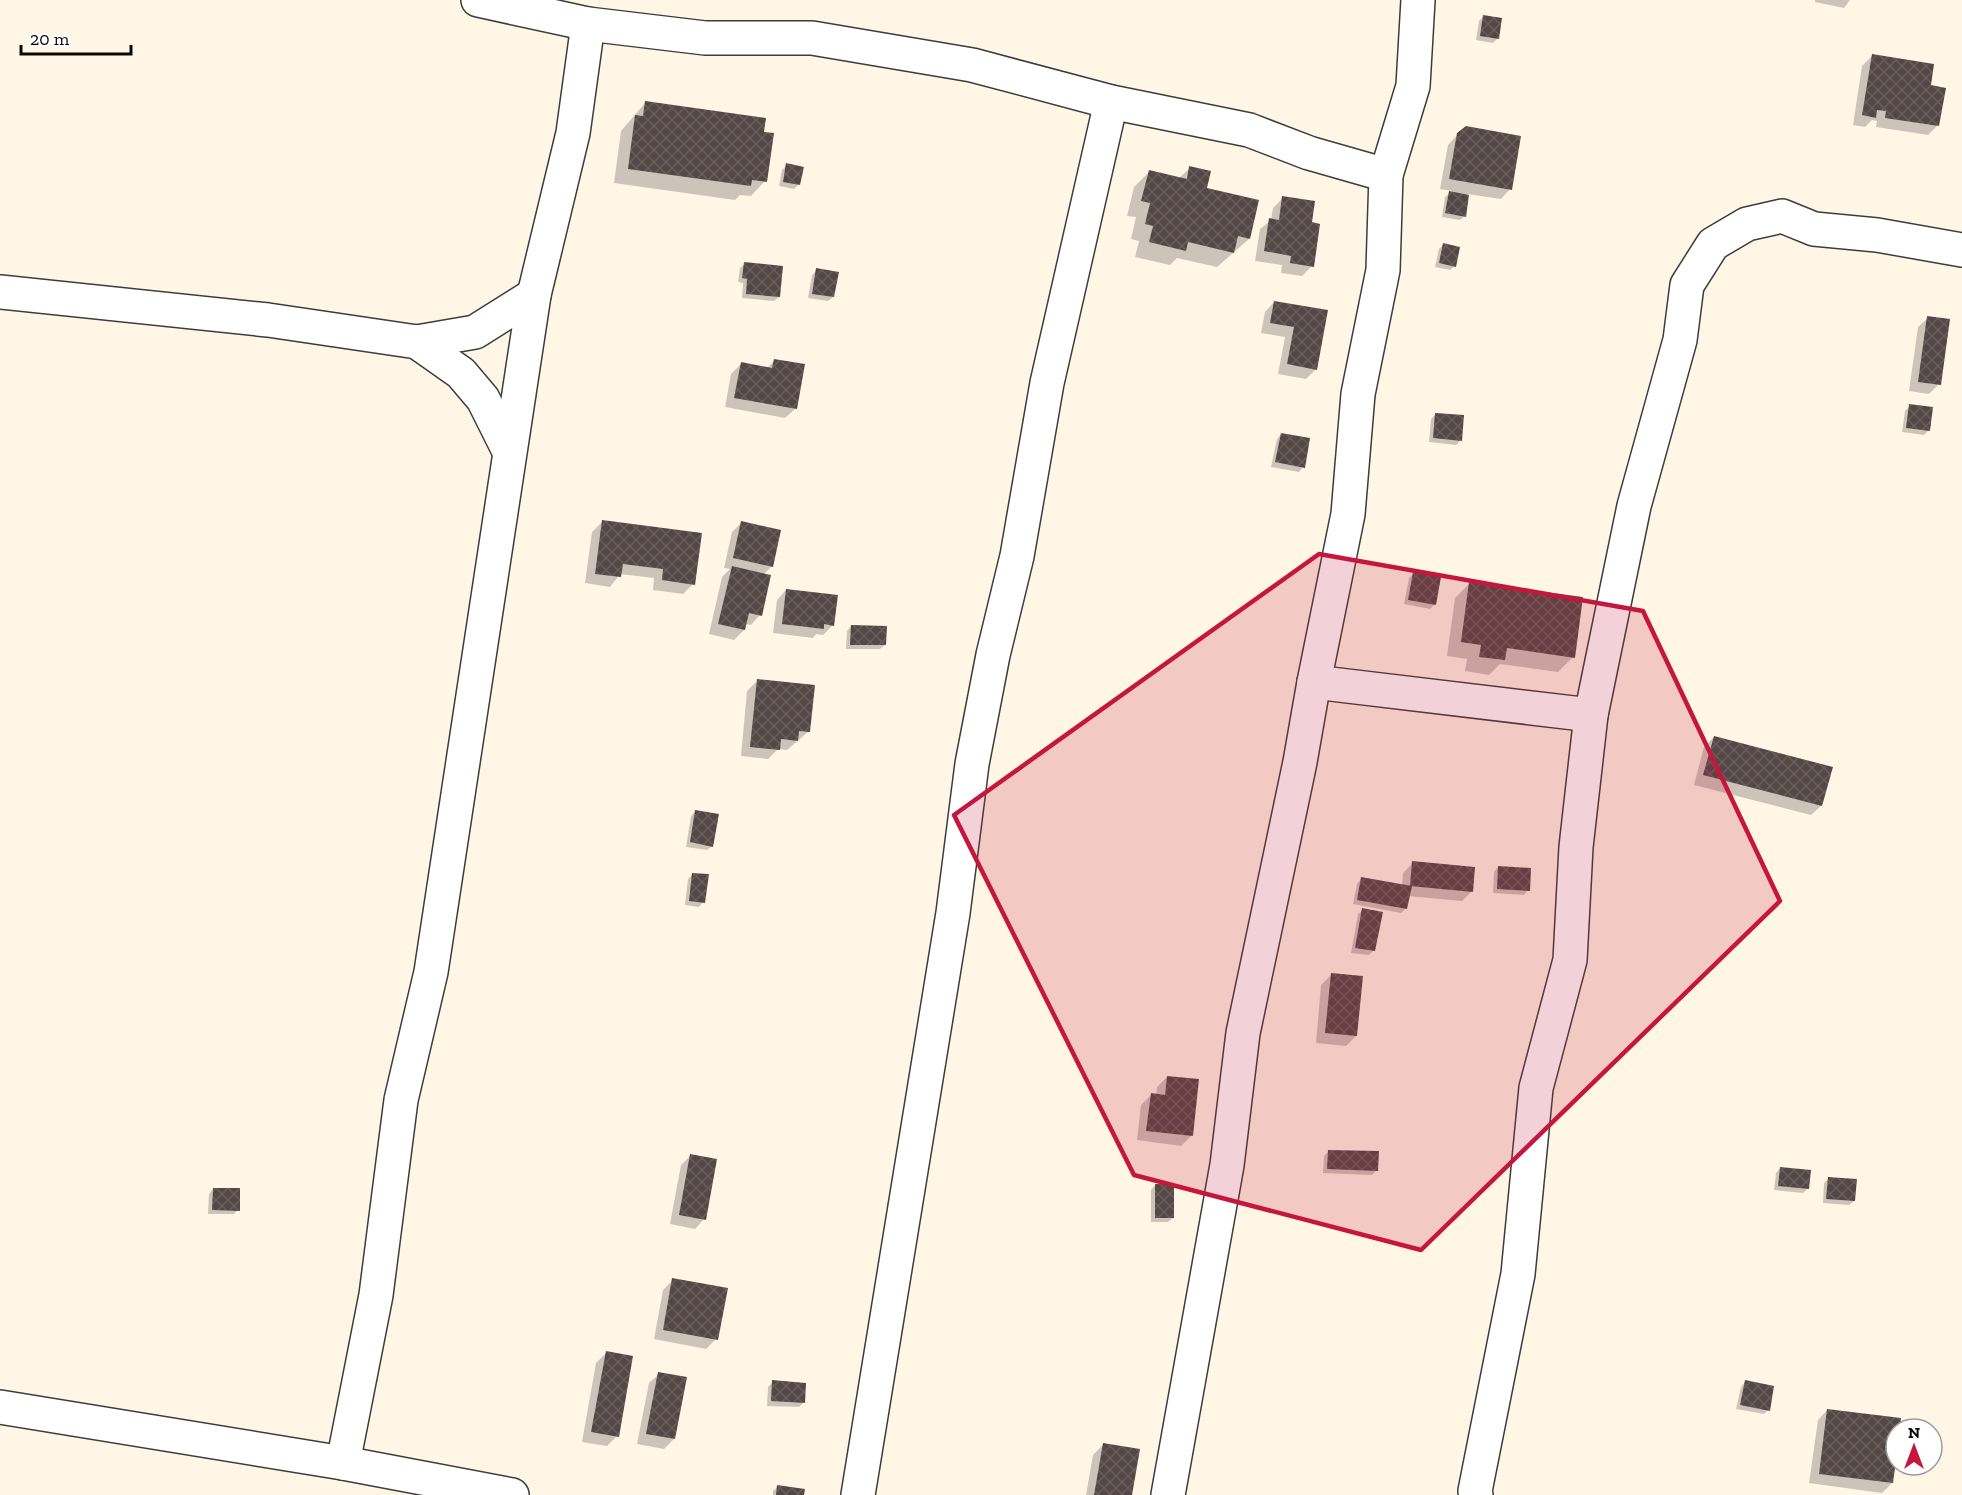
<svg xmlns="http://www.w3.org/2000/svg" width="1962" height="1495" viewBox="0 0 1962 1495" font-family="'Zilla Slab',serif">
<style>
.shadow{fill:#0003}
.building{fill:url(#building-cross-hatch)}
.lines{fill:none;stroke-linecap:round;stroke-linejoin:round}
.minor-casing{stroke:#3d3d3d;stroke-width:36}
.minor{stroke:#fff;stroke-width:33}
.marked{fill:#c5173d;fill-opacity:0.2;stroke:#c5173d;stroke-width:4.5;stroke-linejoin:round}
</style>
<defs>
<pattern id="building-cross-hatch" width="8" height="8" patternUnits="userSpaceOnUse" patternTransform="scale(1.5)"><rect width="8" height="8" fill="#534845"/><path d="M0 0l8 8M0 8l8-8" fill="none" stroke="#675e5c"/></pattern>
</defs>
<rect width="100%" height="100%" fill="#fff6e6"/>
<g class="shadow">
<polygon points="1815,0 1850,0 1844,8 1815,2"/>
<polygon points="1483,17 1498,38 1493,43 1476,40 1479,21"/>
<polygon points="1872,56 1929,86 1938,125 1928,135 1876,127 1877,121 1872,120 1865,127 1853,125 1862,66"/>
<polygon points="645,103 762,133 765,181 751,196 740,195 735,200 614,183 621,131"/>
<polygon points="1458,134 1510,189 1501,199 1468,194 1465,216 1460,220 1442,217 1445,197 1452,191 1440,189 1448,145"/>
<polygon points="787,165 799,184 794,189 779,186 782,170"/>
<polygon points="1190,168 1206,189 1249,239 1217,267 1177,258 1170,265 1135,257 1139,241 1131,239 1136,217 1127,216 1134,187 1149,172 1179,178"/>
<polygon points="1283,198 1310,223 1312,266 1302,276 1281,273 1282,265 1255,261 1260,229 1271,220 1273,208"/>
<polygon points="1443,245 1455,266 1450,270 1435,267 1439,249"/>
<polygon points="745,264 779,297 774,301 742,298 743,283 738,282 740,268"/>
<polygon points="817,270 833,297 828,301 808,298 812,275"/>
<polygon points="1274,302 1326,312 1316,369 1306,379 1278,374 1285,337 1261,333 1265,312"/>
<polygon points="1928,318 1939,384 1929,394 1909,391 1918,327"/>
<polygon points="775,360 795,409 785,418 725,407 731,374 741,364 766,369"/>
<polygon points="1910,406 1929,430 1924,435 1902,432 1905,411"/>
<polygon points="1436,414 1461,440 1456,445 1429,442 1431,419"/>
<polygon points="1281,434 1303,467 1299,472 1271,467 1277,439"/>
<polygon points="602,522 693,584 683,594 653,590 654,578 620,574 610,587 585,583 592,532"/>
<polygon points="742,522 772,566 763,575 760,615 751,625 745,624 744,630 734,640 709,634 722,577 730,569 724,568 732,532"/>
<polygon points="1413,574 1435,604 1430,609 1404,604 1409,578"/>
<polygon points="1470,583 1573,657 1558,672 1500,664 1489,675 1465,671 1467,659 1447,656 1455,598"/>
<polygon points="786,590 833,625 823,635 816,634 813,638 773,633 777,600"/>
<polygon points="851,626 885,645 880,649 846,649 847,631"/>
<polygon points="757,681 809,731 787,750 778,749 768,759 741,756 747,691"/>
<polygon points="1714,737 1821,806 1811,815 1694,785 1704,747"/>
<polygon points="696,811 712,846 707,850 686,847 691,816"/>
<polygon points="1413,863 1472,891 1462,901 1408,896 1406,908 1401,913 1353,904 1357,884 1361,879 1402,886 1403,873"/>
<polygon points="1498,867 1528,890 1524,895 1493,893 1494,872"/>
<polygon points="693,874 703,902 699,907 685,905 688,879"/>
<polygon points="1363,910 1373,951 1369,955 1351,953 1358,914"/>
<polygon points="1331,975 1356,1036 1346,1046 1316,1043 1321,985"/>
<polygon points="1167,1077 1191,1136 1181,1146 1137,1140 1141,1105 1151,1095 1156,1095 1157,1087"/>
<polygon points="1329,1151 1377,1170 1372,1175 1323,1173 1324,1156"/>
<polygon points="691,1155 704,1219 695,1229 670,1224 681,1165"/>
<polygon points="1780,1168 1808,1188 1803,1193 1774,1190 1776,1173"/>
<polygon points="1829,1178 1854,1201 1849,1205 1823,1203 1824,1183"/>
<polygon points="1155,1185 1173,1218 1168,1222 1151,1222 1151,1190"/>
<polygon points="213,1189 238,1210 234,1214 208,1214 209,1194"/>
<polygon points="673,1280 716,1339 706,1349 654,1339 663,1290"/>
<polygon points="606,1353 617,1436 607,1446 582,1442 596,1363"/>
<polygon points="659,1374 674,1439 664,1449 637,1444 649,1383"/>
<polygon points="773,1382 803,1403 799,1407 767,1406 768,1387"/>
<polygon points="1745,1382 1768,1410 1764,1414 1736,1409 1741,1387"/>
<polygon points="1827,1410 1898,1429 1896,1429 1896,1448 1892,1483 1882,1493 1809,1483 1818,1420"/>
<polygon points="1103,1445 1130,1495 1086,1495 1093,1455"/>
<polygon points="778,1487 803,1495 773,1495 773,1491"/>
</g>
<g class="building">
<polygon points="1483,15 1502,18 1499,39 1480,36"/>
<polygon points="1872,54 1934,64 1931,85 1946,88 1939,126 1885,118 1886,111 1877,110 1876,118 1862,115"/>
<polygon points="645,101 766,118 764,132 774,133 767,182 752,180 751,186 628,169 635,115 643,116"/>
<polygon points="1466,126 1521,136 1512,190 1449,179 1457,133"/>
<polygon points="786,163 804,167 800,185 783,182"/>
<polygon points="1189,166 1211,171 1207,188 1259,200 1250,239 1238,236 1234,253 1188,242 1186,251 1149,242 1153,226 1145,224 1150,203 1141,201 1149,170 1187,179"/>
<polygon points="1449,191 1469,195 1466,217 1445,213"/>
<polygon points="1282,196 1315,201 1312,222 1320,224 1314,267 1290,263 1291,256 1264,251 1269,218 1279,220"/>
<polygon points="1443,243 1460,247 1456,267 1439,263"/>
<polygon points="744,262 783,266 780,297 746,294 747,279 742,278"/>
<polygon points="816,268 839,272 834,297 812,294"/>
<polygon points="1274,301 1328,310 1317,370 1287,364 1294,327 1270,323"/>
<polygon points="1927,316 1950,319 1941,385 1918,382"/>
<polygon points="774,359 805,364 797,409 734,398 741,362 772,368"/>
<polygon points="1909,404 1933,407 1930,431 1906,428"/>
<polygon points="1435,413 1464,415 1462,441 1433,438"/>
<polygon points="1281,433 1310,438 1305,468 1275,462"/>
<polygon points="602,520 702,533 695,585 662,580 663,569 623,564 621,577 595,574"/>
<polygon points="741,521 781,530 773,567 733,558"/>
<polygon points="732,566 771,575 762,616 749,613 745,630 718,624"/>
<polygon points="1413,572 1441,577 1436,605 1408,600"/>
<polygon points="1469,582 1583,597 1575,658 1507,648 1505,660 1479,657 1481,645 1461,642"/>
<polygon points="786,589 838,595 834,626 824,624 824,629 782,624"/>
<polygon points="851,625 887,626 886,645 850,645"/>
<polygon points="757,679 815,685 810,732 799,731 798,741 781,739 780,750 750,747"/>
<polygon points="1714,736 1833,767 1822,806 1703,775"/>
<polygon points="695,810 719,814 713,847 690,842"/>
<polygon points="1412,861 1475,867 1473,892 1410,886"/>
<polygon points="1498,866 1531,868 1530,891 1497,889"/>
<polygon points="692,873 709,874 705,903 689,901"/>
<polygon points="1361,877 1412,886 1407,909 1357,900"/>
<polygon points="1362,908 1383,912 1375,951 1355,948"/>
<polygon points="1331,973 1363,976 1357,1036 1325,1033"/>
<polygon points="1167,1076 1199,1079 1193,1136 1146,1131 1151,1093 1165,1095"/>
<polygon points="1328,1150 1379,1151 1378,1171 1327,1169"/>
<polygon points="690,1154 717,1159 706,1220 679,1215"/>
<polygon points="1780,1167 1811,1170 1809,1189 1778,1186"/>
<polygon points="1828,1177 1857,1179 1855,1201 1826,1199"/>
<rect x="1155" y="1184" width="19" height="34"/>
<polygon points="213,1188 240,1188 240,1211 212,1210"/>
<polygon points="672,1278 728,1288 718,1340 663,1330"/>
<polygon points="606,1351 633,1356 619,1437 591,1432"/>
<polygon points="658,1372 687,1377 675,1439 646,1434"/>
<polygon points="772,1380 806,1383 805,1403 771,1401"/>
<polygon points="1745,1380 1774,1386 1770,1411 1740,1405"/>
<polygon points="1827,1409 1901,1418 1900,1429 1896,1429 1896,1460 1893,1483 1819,1474"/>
<polygon points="1103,1443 1140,1449 1132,1495 1094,1495"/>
<polygon points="777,1485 805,1489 804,1495 776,1495"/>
</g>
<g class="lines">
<g class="minor-casing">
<g id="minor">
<polyline points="478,0 588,24 705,38 812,38 972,65 1111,102 1249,130 1309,153 1386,175"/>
<polyline points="0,292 268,320 417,342 475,332 534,295"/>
<polyline points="417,342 461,373 483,399 509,451"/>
<polyline points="1314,682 1591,715"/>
<polyline points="0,1407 343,1463 512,1495"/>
<polyline points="343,1463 376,1295 401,1100 431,972 534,295 573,133 588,24"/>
<polyline points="858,1495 953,913 972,764 993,655 1017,556 1047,383 1111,102"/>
<polyline points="1168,1495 1227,1165 1243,1033 1300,762 1314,682 1348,514 1358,394 1383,270 1386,175 1413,86 1418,0"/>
<polyline points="1476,1495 1475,1491 1518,1274 1536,1088 1570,960 1576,847 1591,715 1634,506 1680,340 1687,285 1713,244 1747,224 1782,216 1814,229 1877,235 1962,250"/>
</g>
</g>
<use href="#minor" class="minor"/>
</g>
<path class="marked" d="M1319,554L1643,611L1780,901L1421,1250L1134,1175L954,815Z"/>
<g transform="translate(1914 1447)"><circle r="28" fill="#ffffff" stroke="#9d9d9d" stroke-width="1.5"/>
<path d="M0-4.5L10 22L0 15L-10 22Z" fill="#c5173d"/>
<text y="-9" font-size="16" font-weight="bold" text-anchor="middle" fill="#0a0a0a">N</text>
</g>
<path d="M21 45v9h110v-9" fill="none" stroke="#0a0a0a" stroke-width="3"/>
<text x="30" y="45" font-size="18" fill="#0a0a0a" stroke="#ffffff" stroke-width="4.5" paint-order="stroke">20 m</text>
</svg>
